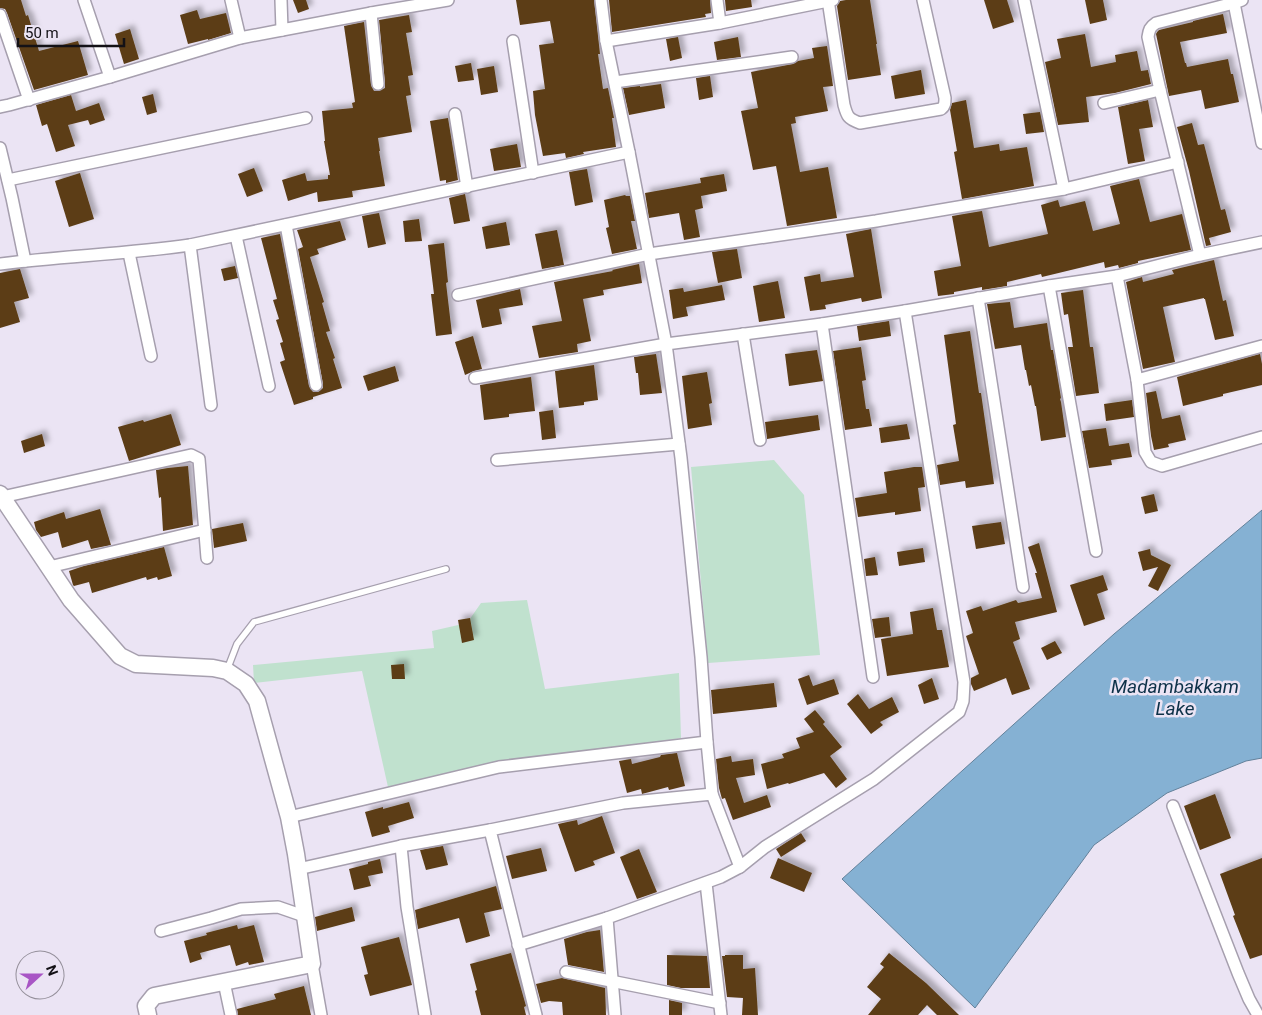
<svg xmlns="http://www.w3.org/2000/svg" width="1262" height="1015" viewBox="0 0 1262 1015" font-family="Roboto,sans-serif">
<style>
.green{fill:#c0e1ce}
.water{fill:#85b1d3;stroke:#63819a}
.building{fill:#5b3d16;filter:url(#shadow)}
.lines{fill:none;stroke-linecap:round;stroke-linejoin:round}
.lane-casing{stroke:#a69fae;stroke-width:8}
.street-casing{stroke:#a69fae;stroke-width:14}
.secondary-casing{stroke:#a69fae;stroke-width:19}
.lane{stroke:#fff;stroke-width:5.5}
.street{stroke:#fff;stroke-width:11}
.secondary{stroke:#fff;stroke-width:16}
.labels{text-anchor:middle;stroke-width:5;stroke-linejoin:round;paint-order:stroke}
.water-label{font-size:19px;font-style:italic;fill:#0d3148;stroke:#ebe4f4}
</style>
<defs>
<filter id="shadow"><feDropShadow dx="4.5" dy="-4.5" stdDeviation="2.5" flood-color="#0004"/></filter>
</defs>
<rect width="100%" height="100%" fill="#ebe4f4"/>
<g class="green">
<polygon points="774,460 804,495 820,655 708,663 691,467"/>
<polygon points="527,600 545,689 679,673 681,738 388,787 362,671 254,683 253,665 434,648 432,631 467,623 481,603"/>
</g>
<polygon class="water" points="1262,510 1262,758 1246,761 1167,793 1094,845 975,1008 842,879 1114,634"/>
<g class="building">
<polygon points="0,0 21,0 26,16 28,15 39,51 78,41 88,75 34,90 7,13 5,9 0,8"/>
<polygon points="293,0 306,0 309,9 298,13"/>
<polygon points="516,0 594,0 600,54 598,54 603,89 608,88 614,118 612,118 616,147 583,152 584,154 566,158 565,153 543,156 535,115 533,91 545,89 539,45 554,43 550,21 520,25"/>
<polygon points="609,0 710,0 711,13 705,14 706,17 612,32"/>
<polygon points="725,0 751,0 752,7 726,11"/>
<polygon points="846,0 870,0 877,44 876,44 881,75 848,80 837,6 840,1"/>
<polygon points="984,0 1007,0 1014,22 993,29"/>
<polygon points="1085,0 1103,0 1107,20 1090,24"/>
<polygon points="197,10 200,19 226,13 231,33 208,40 208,39 188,44 180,15"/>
<polygon points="1223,14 1227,33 1180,42 1185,63 1186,63 1187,67 1228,59 1231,74 1233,74 1239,102 1205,109 1201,90 1169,96 1156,34 1157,32 1159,30 1193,22 1193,21"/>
<polygon points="409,15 412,32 406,33 413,75 408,76 411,95 406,96 412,132 378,138 380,151 379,151 385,186 352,191 353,197 318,202 317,192 288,201 282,180 305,173 307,181 328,179 328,175 330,175 324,141 325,141 322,111 353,108 352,103 355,102 344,26 364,22 371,85 374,91 379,91 385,88 385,83 379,20"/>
<polygon points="130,29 139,59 124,64 115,34"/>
<polygon points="1085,34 1091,67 1116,62 1115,55 1137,51 1141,71 1148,70 1151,84 1115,93 1086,97 1089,122 1058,125 1045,62 1061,58 1057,39"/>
<polygon points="678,37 682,58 670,61 666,39"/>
<polygon points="738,37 741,57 717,60 714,42"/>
<polygon points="827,46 833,86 823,87 828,111 795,117 796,123 791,124 800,172 828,167 837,218 787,226 776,166 753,170 741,111 758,108 751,72 793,64 798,61 814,58 812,48"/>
<polygon points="471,63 474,80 458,82 455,66"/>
<polygon points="494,66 498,92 481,95 477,69"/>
<polygon points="921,70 925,94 895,99 891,76"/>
<polygon points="710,76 713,97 699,100 696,78"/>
<polygon points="661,84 665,108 629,115 623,88 640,86 640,87"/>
<polygon points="153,94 157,112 147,115 142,97"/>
<polygon points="71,95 76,111 99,103 105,120 90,125 88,120 68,125 75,146 56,152 47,124 42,126 36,105"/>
<polygon points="966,100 974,148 999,144 1000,151 1027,147 1034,186 962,199 954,152 957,151 950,110 952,103"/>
<polygon points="1148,100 1153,127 1139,129 1145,161 1128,164 1118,107"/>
<polygon points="1040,112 1044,132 1026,134 1023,114"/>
<polygon points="448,118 458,180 446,183 446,180 440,181 430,121"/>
<polygon points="1192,123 1198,145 1204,144 1221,210 1225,209 1231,232 1209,238 1211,245 1206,246 1189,171 1177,127"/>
<polygon points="517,144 521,167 494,171 490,149"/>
<polygon points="254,168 263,191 247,197 238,174"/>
<polygon points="587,169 593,202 575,206 569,172"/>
<polygon points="80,173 94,219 69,227 55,181"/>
<polygon points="724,174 727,191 701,196 703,208 695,210 700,237 684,240 679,213 649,218 645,193 701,183 700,178"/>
<polygon points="1139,179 1150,222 1182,214 1191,250 1138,261 1138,263 1119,268 1118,265 1105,268 1104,262 1042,277 1041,274 1007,282 1007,286 982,290 982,287 954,292 954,294 938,296 934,271 961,266 952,216 982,211 989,247 1048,234 1041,205 1058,200 1060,207 1085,201 1093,231 1120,224 1110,186"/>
<polygon points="465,194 470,221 454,224 449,198"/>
<polygon points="625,195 626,196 630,196 635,221 631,221 637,249 612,254 606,228 609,227 604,200"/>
<polygon points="379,213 386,244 368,248 362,216"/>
<polygon points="419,219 422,241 405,242 403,221"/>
<polygon points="340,221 346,240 317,249 319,254 310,257 324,302 322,303 330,331 326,332 335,358 333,359 342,388 313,397 313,399 294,405 280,362 285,360 280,343 283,342 276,320 279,319 273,300 277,299 261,238 280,234 309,386 313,392 318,392 323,388 323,384 298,249 303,247 297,230"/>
<polygon points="506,222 510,245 486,249 482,227"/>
<polygon points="871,229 882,298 862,302 861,298 825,305 826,309 810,311 804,277 820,274 821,282 854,277 846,234"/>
<polygon points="557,230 564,265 542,269 535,234"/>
<polygon points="444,243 448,282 446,283 452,334 436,336 431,294 434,294 428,245"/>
<polygon points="737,249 742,278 718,283 712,252"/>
<polygon points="1214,260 1223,301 1226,300 1234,336 1215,340 1205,299 1204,299 1204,298 1163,307 1175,362 1143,369 1126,282 1142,277 1143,282 1174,274 1172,270"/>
<polygon points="639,264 642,283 603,290 604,295 583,299 591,341 577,344 578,352 539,358 532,326 562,321 554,282 613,271 612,270"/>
<polygon points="235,266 238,278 224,281 221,269"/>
<polygon points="20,269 29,298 14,302 20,322 0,328 0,273"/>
<polygon points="778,281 785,318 759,322 753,286"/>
<polygon points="722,285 725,300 686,307 688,316 673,319 669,290 683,288 684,292"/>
<polygon points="520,289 523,305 499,309 502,324 482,328 476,300"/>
<polygon points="1083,290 1090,347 1093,347 1099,393 1076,396 1068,347 1073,347 1068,314 1064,315 1061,293"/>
<polygon points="1010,302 1014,328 1047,323 1051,350 1053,350 1061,398 1060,399 1061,402 1066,437 1041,441 1036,406 1035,406 1031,385 1029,386 1026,370 1025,370 1021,345 995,349 987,304"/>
<polygon points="889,321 891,336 859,341 857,326"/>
<polygon points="970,331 979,393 981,393 994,484 966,488 965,481 940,485 937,465 959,461 953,425 956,424 944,335"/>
<polygon points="473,336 482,369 474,371 465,375 455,342"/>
<polygon points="861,347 866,380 862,381 866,409 869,409 872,426 845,430 833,351"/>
<polygon points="817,350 823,381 789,386 785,354"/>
<polygon points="656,354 662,393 640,395 638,373 636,373 634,357"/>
<polygon points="1260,354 1262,364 1262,385 1223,394 1223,396 1183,406 1177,377"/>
<polygon points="594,365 598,400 584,402 584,405 559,408 555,371"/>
<polygon points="395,366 399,381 368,391 363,376"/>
<polygon points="707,372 712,403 709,404 712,425 688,429 682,376"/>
<polygon points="531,377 535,411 509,414 509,417 484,420 480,385"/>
<polygon points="1156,391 1162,419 1180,415 1186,440 1168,444 1169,447 1154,450 1151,436 1146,393"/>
<polygon points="1132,400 1134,417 1106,421 1104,404"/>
<polygon points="553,410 556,438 542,440 539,412"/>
<polygon points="171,414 181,445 129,461 118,427 143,420 144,422"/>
<polygon points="818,415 820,430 767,439 765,422"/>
<polygon points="907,424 910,439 881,443 879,428"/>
<polygon points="1106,428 1109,446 1129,443 1132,457 1111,460 1112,465 1089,468 1082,431"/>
<polygon points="42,434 45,446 24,453 21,441"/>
<polygon points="188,466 193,525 163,531 161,497 159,498 156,470 168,468"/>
<polygon points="914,467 922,467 925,487 918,488 921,511 895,515 895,512 858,517 855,498 887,493 884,472"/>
<polygon points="1154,494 1158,511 1145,514 1141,497"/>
<polygon points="100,509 111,545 91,549 88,540 62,548 58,532 41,537 36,530 34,522 64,512 66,519"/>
<polygon points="1001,522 1005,544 976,549 972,526"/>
<polygon points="243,523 247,541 214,548 212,529"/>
<polygon points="1039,543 1057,612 1015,622 1020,639 1013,642 1030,689 1012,695 1006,678 974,691 971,684 971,678 979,674 966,636 973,633 966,611 981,606 983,611 1016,600 1018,603 1042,598 1035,573 1037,573 1028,547"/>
<polygon points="164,547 172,576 158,580 157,577 147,580 146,577 92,593 89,582 74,586 73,585 69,571 84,566"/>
<polygon points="923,548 925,562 899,566 897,552"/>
<polygon points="1150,549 1151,555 1171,565 1158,591 1148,586 1158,567 1143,571 1138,552"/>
<polygon points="875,557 878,575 866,576 864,559"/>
<polygon points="1103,575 1108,590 1097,594 1105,619 1084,626 1070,585"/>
<polygon points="933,608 937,630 942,630 949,667 887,676 881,639 913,634 910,612"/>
<polygon points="889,617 891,636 875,638 872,619"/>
<polygon points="470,618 474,640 462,643 458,620"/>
<polygon points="1055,641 1062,653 1047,660 1041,648"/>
<polygon points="404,664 405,679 392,679 391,665"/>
<polygon points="809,675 813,686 834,679 839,694 807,705 798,679"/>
<polygon points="932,678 939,699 924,704 918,685"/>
<polygon points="774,683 777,707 713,714 711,690"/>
<polygon points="858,694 869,709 892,697 899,712 880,722 883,725 871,734 847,704"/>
<polygon points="815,710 825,722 823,724 842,747 830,756 847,779 836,788 824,773 789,784 788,783 767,789 761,764 784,758 782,754 800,748 796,738 814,732 804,719"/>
<polygon points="677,753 685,786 669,790 668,787 642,794 641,789 627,793 619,761 631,759 632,764 660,757 661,755"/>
<polygon points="731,756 732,762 753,759 755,775 736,778 744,803 767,795 771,807 733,820 725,798 722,799 719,788 716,759"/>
<polygon points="1215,794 1231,838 1200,850 1184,806"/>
<polygon points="409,802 414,818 388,826 390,832 372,837 365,812 383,807 383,809"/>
<polygon points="602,816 615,853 593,861 595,865 575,872 558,824 577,820 578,825"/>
<polygon points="801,833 806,841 781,857 776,849"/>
<polygon points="443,846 448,865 426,870 420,850"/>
<polygon points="541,848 547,871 512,879 506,856"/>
<polygon points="639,849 657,892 637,899 620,857"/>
<polygon points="778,858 812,873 804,892 770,878"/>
<polygon points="1262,858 1262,955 1250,959 1233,916 1235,915 1220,874"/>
<polygon points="380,859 383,873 368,876 371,886 354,890 349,869 368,864 368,862"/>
<polygon points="496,886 502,909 484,913 490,936 466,943 459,918 418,929 415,910"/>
<polygon points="352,907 355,921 317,931 315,917"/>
<polygon points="237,925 238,929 254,925 264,962 249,965 248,962 236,966 230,945 200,953 202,959 190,963 184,941 207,935 206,933"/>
<polygon points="600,930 604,972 568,965 564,939 587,932"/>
<polygon points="399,937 412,985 370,996 364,975 368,974 361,947"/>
<polygon points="511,953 526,1006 524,1007 526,1015 481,1015 475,991 477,990 470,964"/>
<polygon points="889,953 926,983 959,1015 937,1015 927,1005 918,1015 868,1015 881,999 867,987 884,967 880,964"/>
<polygon points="667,955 707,956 710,988 681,988 667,985"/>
<polygon points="725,955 743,955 743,969 755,968 758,1015 742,1015 743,998 727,997 722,956 725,956"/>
<polygon points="562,978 605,988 606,1015 563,1015 562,1002 549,1001 541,1003 536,984"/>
<polygon points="304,986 311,1015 238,1015 237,1009 276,999 274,994"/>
<polygon points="669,1000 682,1003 682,1015 669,1015"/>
</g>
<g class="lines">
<g class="lane-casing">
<polyline id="lane" points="227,670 237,644 254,622 446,569"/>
</g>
<g class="street-casing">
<g id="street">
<polyline points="231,0 240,38"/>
<polyline points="281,0 282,30 377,12 448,0"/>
<polyline points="601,0 606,41 629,152 666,344 681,458 701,657 707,742 712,794"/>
<polyline points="717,0 720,23"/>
<path d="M828,0L844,105C847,116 848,119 860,123L941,109C945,106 945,103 945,98L923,0"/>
<polyline points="1242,0 1234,3 1262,143"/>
<polyline points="371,13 378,84"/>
<polyline points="0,15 29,100"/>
<polyline points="513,41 533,173"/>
<polyline points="606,41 720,23 833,0"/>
<polyline points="110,77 240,38 282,30"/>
<polyline points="615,82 792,57"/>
<polyline points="1104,103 1160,90"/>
<polyline points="0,107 9,105 110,77 84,0"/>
<polyline points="455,114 467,187"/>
<polyline points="0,148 12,198 25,261"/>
<polyline points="8,180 306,118"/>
<polyline points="1064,189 1178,162"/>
<polyline points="286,225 316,385"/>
<polyline points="236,236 269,386"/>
<polyline points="190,245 211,405"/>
<polyline points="129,253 151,356"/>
<path d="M1200,255L1160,90L1148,37C1149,30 1150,27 1156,23L1234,3L1233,0"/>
<path d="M0,264C63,256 127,254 190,245L629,152"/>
<polyline points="1117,276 1137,380 1262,346"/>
<polyline points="1049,286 1096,551"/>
<polyline points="458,295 649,254 876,221 1064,189 1024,0"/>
<polyline points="978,298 1023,587"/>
<polyline points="822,324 873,677"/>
<polyline points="743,334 760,440"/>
<polyline points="475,378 666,344 822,324 905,311 1049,286 1117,276 1200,255 1262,242"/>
<polyline points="1137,380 1145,452 1151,462 1162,466 1262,437"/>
<polyline points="497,460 679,444"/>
<polyline points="2,497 191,455 199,459 207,558"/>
<polyline points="49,567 205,530"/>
<polyline points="1173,806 1238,973 1249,999 1258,1015"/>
<polyline points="289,817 499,767 707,742"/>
<polyline points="298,869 401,846"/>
<polyline points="706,883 721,1015"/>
<polyline points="161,931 211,918 241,909 278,907 304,916"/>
<polyline points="518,945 607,918"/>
<polyline points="312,964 321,1015"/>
<polyline points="566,972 720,1003"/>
<polyline points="224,982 231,1015"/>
<polyline points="425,1015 407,907 401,846 490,830"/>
<polyline points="536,1015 490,830 623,803 712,794 740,867 765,847 874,779 959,712 963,701 964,682 905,311"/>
<polyline points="615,1015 607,918 721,877 740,867"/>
</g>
</g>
<g class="secondary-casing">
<polyline id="secondary" points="0,494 71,600 120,656 136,664 213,668 227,671 246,684 257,701 289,817 296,854 312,964 154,996 146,1006 148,1015"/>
</g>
<use href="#lane" class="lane"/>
<use href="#street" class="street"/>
<use href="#secondary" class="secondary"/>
</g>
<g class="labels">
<g class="water-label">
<text x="1175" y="693">Madambakkam<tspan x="1175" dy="22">Lake</tspan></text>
</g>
</g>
<g transform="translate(40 975) rotate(69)"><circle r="24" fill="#ebe4f4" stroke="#95909b"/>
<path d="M0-4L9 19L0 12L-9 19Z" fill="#a855c5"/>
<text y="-8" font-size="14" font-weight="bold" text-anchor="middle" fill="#131116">N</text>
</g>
<path d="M18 38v8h106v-8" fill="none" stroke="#131116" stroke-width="2.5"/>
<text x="25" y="38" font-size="15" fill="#131116" stroke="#ebe4f4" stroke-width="4" paint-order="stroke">50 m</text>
</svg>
